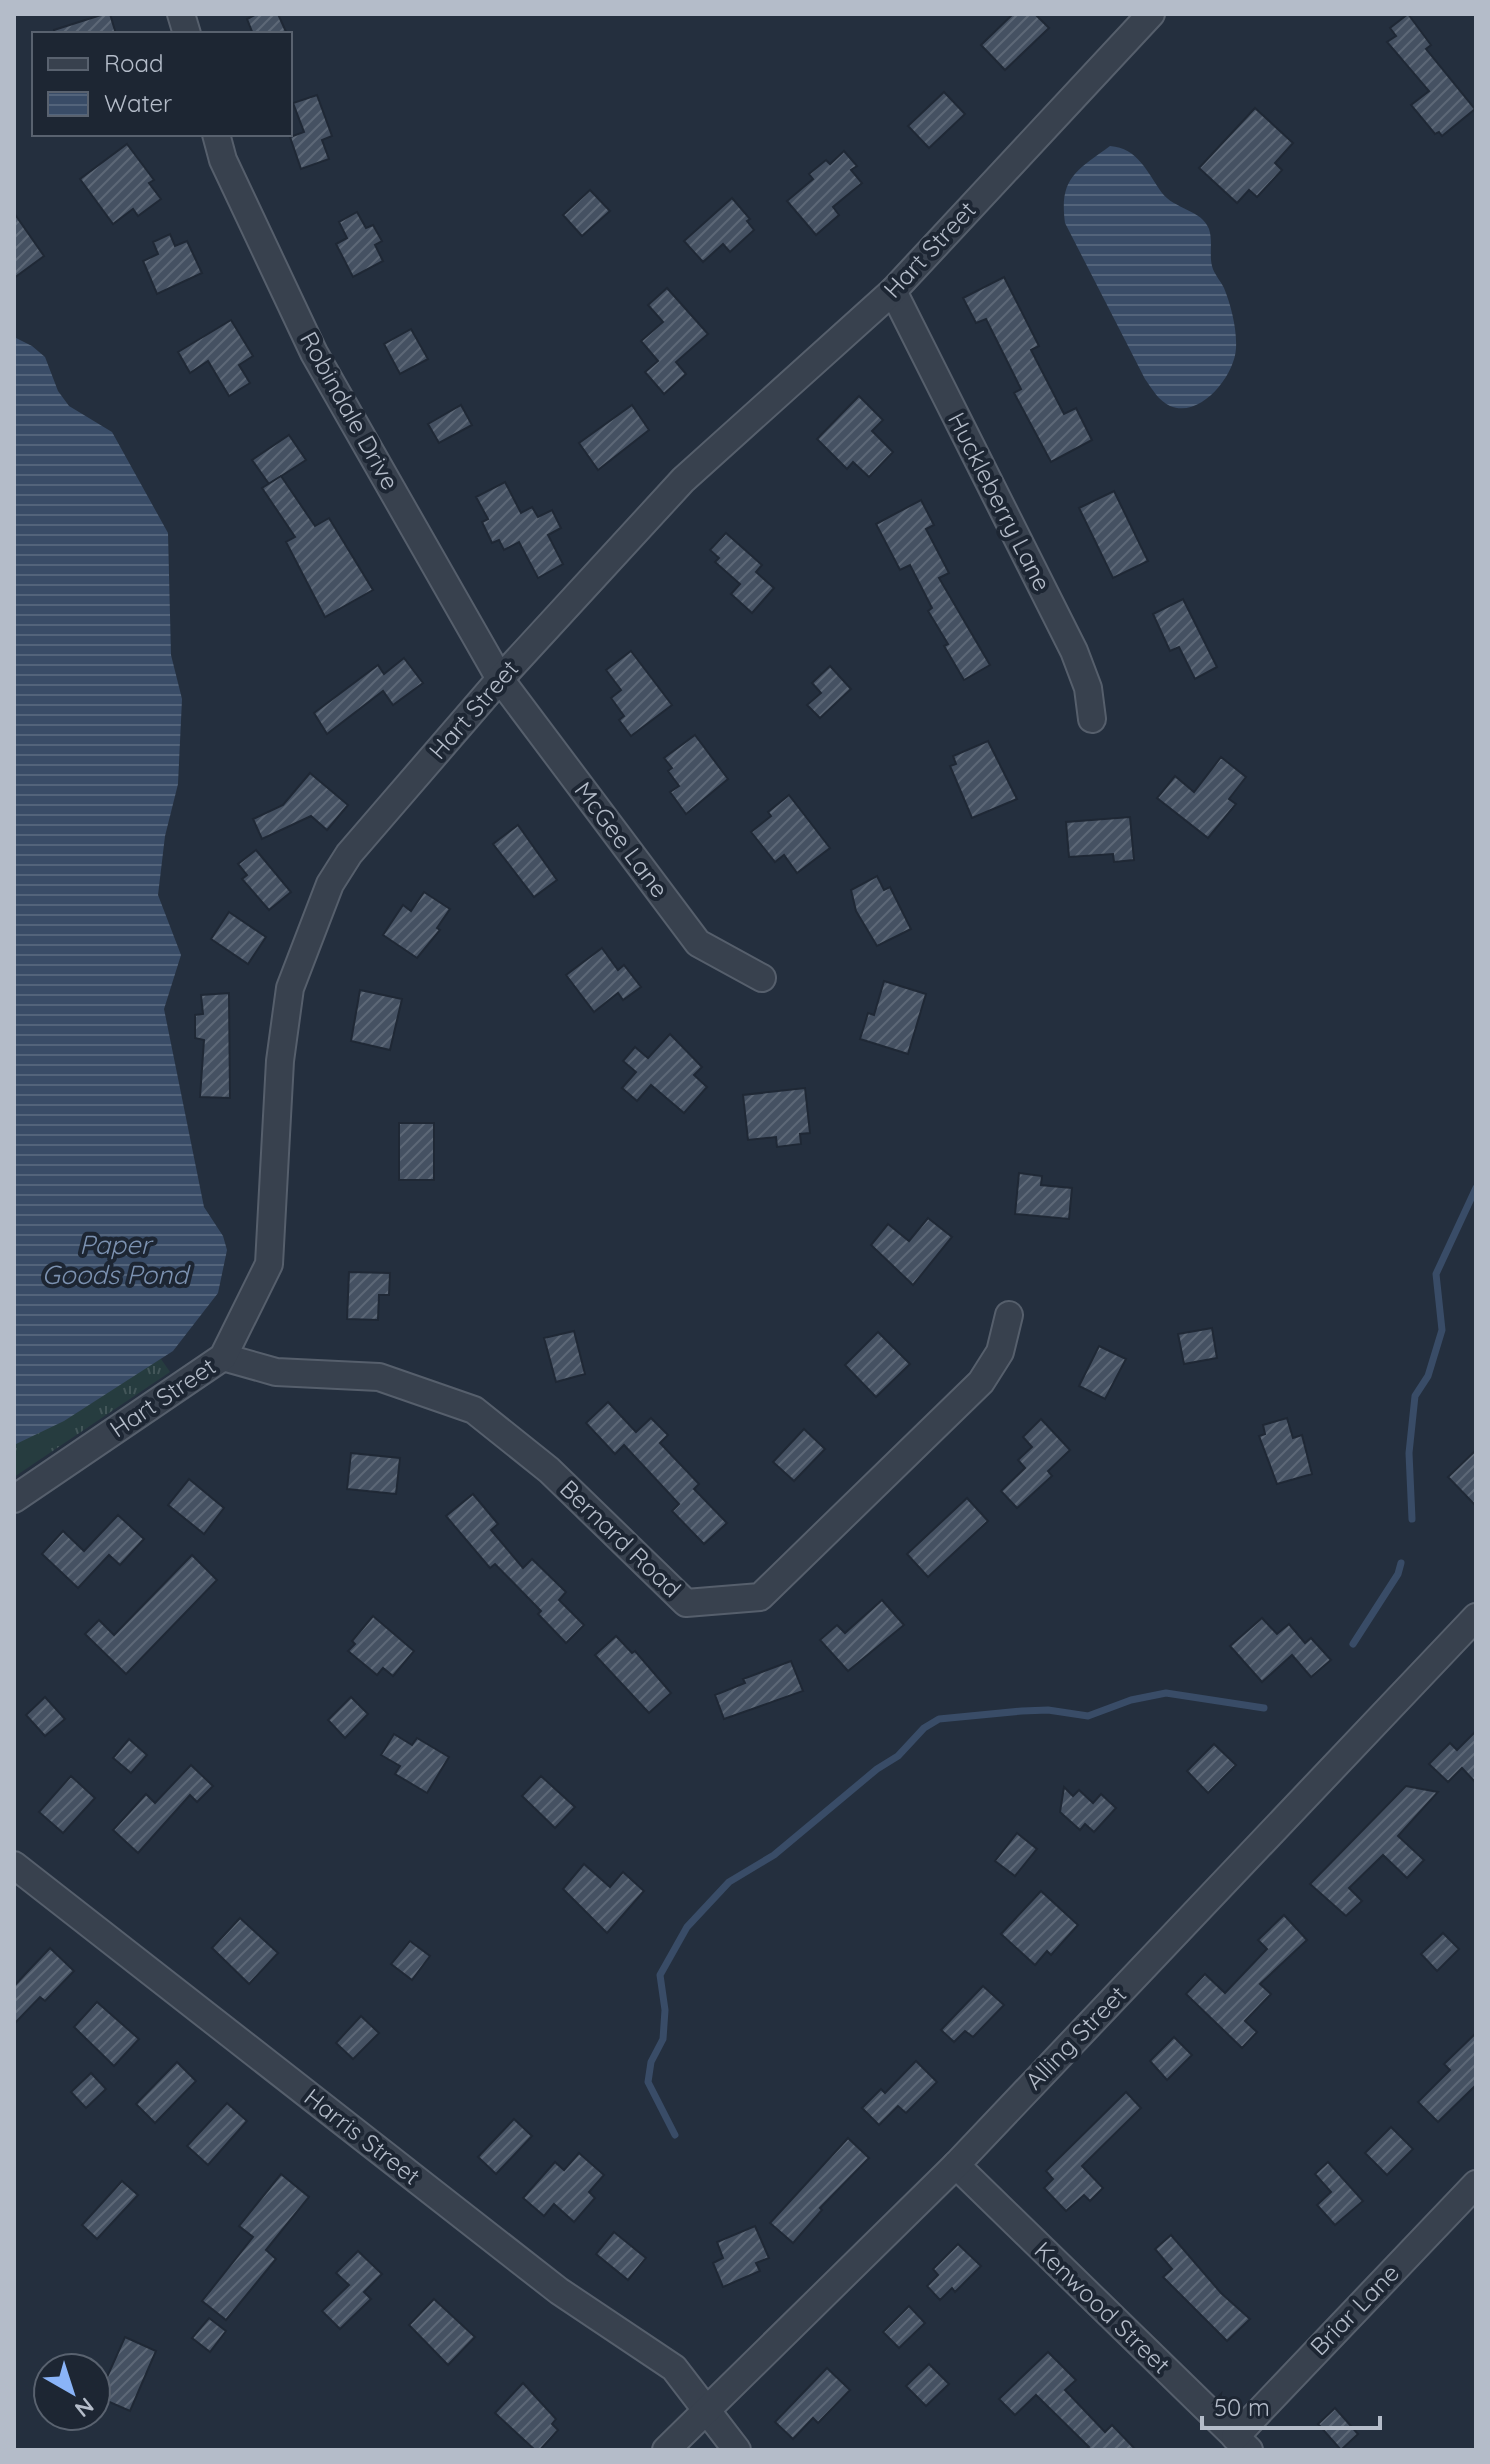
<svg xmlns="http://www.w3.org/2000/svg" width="1490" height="2464" viewBox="0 0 1490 2464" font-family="Quicksand,sans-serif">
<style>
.grass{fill:url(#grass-tufts)}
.water{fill:url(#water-rules)}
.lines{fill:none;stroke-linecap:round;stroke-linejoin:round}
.stream{stroke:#394c67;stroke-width:7}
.building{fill:url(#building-hatch);stroke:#1f2835;stroke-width:2}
.minor-casing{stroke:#565f6c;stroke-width:30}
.minor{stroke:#38414e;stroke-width:26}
.labels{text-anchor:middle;stroke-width:8;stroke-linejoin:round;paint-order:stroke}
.street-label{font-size:24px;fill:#b4bcc9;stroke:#1d2633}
.water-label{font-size:26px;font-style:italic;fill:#7c92b1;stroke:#1d2633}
</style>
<defs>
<pattern id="grass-tufts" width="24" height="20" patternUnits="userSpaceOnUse" patternTransform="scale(2)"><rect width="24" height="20" fill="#263c3f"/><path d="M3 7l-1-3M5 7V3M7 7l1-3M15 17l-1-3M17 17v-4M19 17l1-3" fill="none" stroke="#435659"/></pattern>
<pattern id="water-rules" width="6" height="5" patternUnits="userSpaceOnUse" patternTransform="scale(2)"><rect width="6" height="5" fill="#394c67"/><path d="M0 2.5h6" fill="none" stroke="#53647b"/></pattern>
<pattern id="building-hatch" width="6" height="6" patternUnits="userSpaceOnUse" patternTransform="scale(2)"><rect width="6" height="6" fill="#455162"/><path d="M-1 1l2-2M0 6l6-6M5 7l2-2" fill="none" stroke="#5d6877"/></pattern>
</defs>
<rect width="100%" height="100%" fill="#242f3e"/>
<polygon class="grass" points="161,1359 170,1372 14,1477 14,1436"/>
<g class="water">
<path d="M1110,146C1138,148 1147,172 1162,193C1174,209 1202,210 1209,229C1213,241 1209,254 1212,266C1214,274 1220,280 1224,288C1231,305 1237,329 1236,348C1235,375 1201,419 1170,406C1159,401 1152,389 1145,379L1065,223C1059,178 1076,171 1110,146Z"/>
<polygon points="14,337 32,346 45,357 58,391 69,406 112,432 168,533 171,655 182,699 178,784 165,836 158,895 181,955 164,1009 204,1207 223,1236 227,1250 218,1293 173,1351 64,1421 14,1445"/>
</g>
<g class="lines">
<g class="stream">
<polyline points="1412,1519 1409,1453 1415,1396 1428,1376 1442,1330 1436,1274 1476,1188"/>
<polyline points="1353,1644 1398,1574 1401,1563"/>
<polyline points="675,2135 648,2082 651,2062 663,2039 665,2010 660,1975 687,1927 729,1882 774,1855 877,1769 898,1756 924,1728 939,1719 1022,1711 1048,1710 1088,1716 1131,1700 1166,1693 1264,1708"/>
</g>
</g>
<g class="building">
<polygon points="104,14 110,14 116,34 55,34 54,30"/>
<polygon points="257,14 278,14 287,34 253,34 247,19"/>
<polygon points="1013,14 1035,14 1049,28 1005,70 981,45"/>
<polygon points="1408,14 1431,45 1426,49 1475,109 1442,136 1439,132 1435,134 1411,105 1429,91 1387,42 1396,36 1390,28"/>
<polygon points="944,92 965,114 929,148 908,126"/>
<polygon points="317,95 332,136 322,140 329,159 301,169 290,137 304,132 293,103"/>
<polygon points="1255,108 1293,143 1275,163 1282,170 1257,197 1249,190 1237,203 1199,168"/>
<polygon points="127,144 154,180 149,183 161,199 138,216 133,209 113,224 80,179"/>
<polygon points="844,151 857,166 851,170 862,183 833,207 839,215 816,235 787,201 813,179 809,174 826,160 830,164"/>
<polygon points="590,190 610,211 582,236 563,215"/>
<polygon points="732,198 750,219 747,221 754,230 730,252 723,244 703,262 684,241"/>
<polygon points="357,212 366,228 373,225 382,241 375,245 383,261 353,277 336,244 347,238 339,222"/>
<polygon points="14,213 44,256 14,278"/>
<polygon points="170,234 175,246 187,241 202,273 157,294 143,261 158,254 153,242"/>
<polygon points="1004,277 1039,346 1031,350 1064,414 1076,408 1092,440 1051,462 1014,393 1021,389 986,319 976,323 963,298"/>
<polygon points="667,288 708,334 676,362 686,374 664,394 645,372 658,361 641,341 663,322 648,305"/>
<polygon points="231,320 253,356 239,365 250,383 229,396 208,361 190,373 178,352"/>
<polygon points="411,329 428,359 400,374 384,344"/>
<polygon points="859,396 883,420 872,431 893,452 869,477 853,462 847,469 817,439"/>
<polygon points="461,405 472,425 439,443 428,424"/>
<polygon points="632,405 649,430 598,470 579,443"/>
<polygon points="289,435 306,460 269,484 252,460"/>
<polygon points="281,476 315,526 329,518 373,590 325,617 286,542 295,537 262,488"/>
<polygon points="505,482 521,513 532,507 538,517 552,510 561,528 548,535 563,564 538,578 519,542 504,550 499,540 492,543 482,522 488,519 476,497"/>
<polygon points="1114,491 1148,561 1113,578 1079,508"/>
<polygon points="921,500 934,525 926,529 949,573 939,578 990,665 964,680 944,646 948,644 928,611 932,608 910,565 900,570 876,524"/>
<polygon points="726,533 762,565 756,572 774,588 752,613 731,594 740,584 715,562 719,558 710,550"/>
<polygon points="1183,599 1217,667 1195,679 1179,647 1170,651 1153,614"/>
<polygon points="631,651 672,705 631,736 619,720 624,716 611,698 621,690 606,670"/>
<polygon points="404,658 423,683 393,705 383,691 327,734 314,713 378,665 384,674"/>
<polygon points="830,666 851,689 820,718 807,705 821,693 812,683"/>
<polygon points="695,735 728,779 686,814 670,792 679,786 668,771 672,768 664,758"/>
<polygon points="988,741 1017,799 972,818 950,766 956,764 953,756"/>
<polygon points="1221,757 1246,777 1229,799 1236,804 1208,838 1157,798 1175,776 1194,792"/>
<polygon points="310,773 348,805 327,830 311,816 262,839 253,819 283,805"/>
<polygon points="789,795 830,848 797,873 784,855 775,862 751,832 771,816 768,812"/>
<polygon points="1130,817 1134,860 1114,862 1113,854 1069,857 1066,822"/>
<polygon points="518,825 557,880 534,897 493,844"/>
<polygon points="256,850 291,892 269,910 242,879 247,875 238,864"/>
<polygon points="877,876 884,890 890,887 911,929 877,946 856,911 851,890"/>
<polygon points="424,892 450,909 437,928 440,930 417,958 383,935 403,905 411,911"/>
<polygon points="229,912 266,937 248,964 211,939"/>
<polygon points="602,948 618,970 624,965 641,987 623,1000 618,993 594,1012 566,975"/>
<polygon points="884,981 926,994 908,1054 860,1039 868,1013 874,1015"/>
<polygon points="360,990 402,999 390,1050 351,1041"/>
<polygon points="229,993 230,1098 200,1097 204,1040 195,1038 195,1015 203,1014 201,995"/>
<polygon points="670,1034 702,1067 694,1075 707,1087 684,1113 651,1085 637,1101 622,1088 636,1072 623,1061 635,1047 648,1058"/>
<polygon points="805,1088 810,1133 800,1134 801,1144 777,1147 776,1137 748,1140 743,1095"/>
<rect x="399" y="1123" width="35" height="57"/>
<polygon points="1019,1173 1042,1176 1041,1185 1072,1188 1069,1219 1015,1214"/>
<polygon points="928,1218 952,1237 913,1285 871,1245 888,1224 909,1241"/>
<polygon points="349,1272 390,1273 389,1295 379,1295 378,1320 347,1319"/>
<polygon points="1212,1328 1217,1358 1184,1364 1178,1334"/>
<polygon points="574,1331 585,1374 556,1382 544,1338"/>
<polygon points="878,1332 910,1364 876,1397 845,1365"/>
<polygon points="1099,1346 1126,1359 1105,1399 1079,1386"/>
<polygon points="608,1402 636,1432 651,1418 668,1435 660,1443 699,1484 694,1489 727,1523 704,1544 672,1511 679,1504 624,1445 615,1454 586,1423"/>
<polygon points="1287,1418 1293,1438 1302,1435 1312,1474 1277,1484 1259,1436 1265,1434 1263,1425"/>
<polygon points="1041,1419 1070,1450 1048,1471 1052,1476 1017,1508 1001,1491 1025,1468 1018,1460 1032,1447 1023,1437"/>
<polygon points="804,1429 825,1449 794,1481 773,1462"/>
<polygon points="1476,1450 1476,1506 1448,1477"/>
<polygon points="351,1453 400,1458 396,1494 347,1489"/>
<polygon points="189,1479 224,1508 204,1534 168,1505"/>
<polygon points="473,1494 498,1524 491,1530 523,1568 532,1559 566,1592 559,1600 584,1625 566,1643 538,1614 541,1611 495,1564 490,1568 446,1516"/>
<polygon points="967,1498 988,1521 928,1577 907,1554"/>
<polygon points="118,1515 144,1539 120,1565 109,1555 78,1588 42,1554 63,1531 84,1551"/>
<polygon points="192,1555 217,1580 126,1674 85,1634 99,1620 114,1635"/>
<polygon points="882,1600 904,1625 848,1671 820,1640 837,1625 845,1633"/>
<polygon points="373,1616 414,1651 393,1676 383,1668 377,1675 348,1651 355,1644 352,1641"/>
<polygon points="1262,1618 1277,1634 1289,1624 1305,1643 1311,1638 1331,1660 1311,1677 1292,1655 1262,1682 1230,1646"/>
<polygon points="616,1636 632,1653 635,1651 671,1693 649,1713 595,1655"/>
<polygon points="791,1661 803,1691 724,1719 715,1695 745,1683 743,1679"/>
<polygon points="45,1697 65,1719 45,1736 26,1715"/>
<polygon points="351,1697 368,1714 345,1738 328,1720"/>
<polygon points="1476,1731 1476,1783 1462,1768 1448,1782 1429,1764 1450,1743 1457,1750"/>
<polygon points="394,1734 412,1745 417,1738 449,1757 427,1793 395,1774 400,1766 381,1755"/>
<polygon points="129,1739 147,1755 131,1773 113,1758"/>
<polygon points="1214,1744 1236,1765 1208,1793 1187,1771"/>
<polygon points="191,1765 213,1786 197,1802 190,1795 138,1853 113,1830 146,1794 155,1803"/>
<polygon points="71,1776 95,1798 63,1833 39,1812"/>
<polygon points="541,1776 575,1807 555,1828 522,1796"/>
<polygon points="1406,1786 1438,1792 1398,1836 1424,1860 1407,1878 1383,1855 1349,1888 1362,1901 1346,1916 1310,1884"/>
<polygon points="1064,1787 1073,1796 1079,1790 1093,1803 1101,1794 1116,1808 1094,1832 1085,1824 1080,1830 1060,1812"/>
<polygon points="1017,1833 1037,1849 1015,1876 995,1861"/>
<polygon points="584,1864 610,1887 623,1872 644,1891 607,1933 563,1889"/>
<polygon points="1041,1891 1078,1925 1051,1955 1047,1951 1035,1965 1001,1934"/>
<polygon points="1284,1915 1307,1940 1260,1984 1271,1994 1245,2021 1257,2032 1242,2048 1186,1994 1205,1974 1225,1993 1267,1949 1258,1940"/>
<polygon points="240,1918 278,1953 249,1984 212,1948"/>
<polygon points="1443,1933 1459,1949 1437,1971 1421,1954"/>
<polygon points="410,1941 430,1956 412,1980 391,1964"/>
<polygon points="50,1948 74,1971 45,2001 40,1997 14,2024 14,1986"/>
<polygon points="983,1986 1004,2005 973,2037 965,2031 954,2042 941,2030"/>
<polygon points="97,2002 139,2039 114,2066 74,2027"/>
<polygon points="361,2016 379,2033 353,2059 336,2043"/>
<polygon points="1476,2033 1476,2085 1438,2122 1418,2102 1450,2070 1444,2064"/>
<polygon points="1174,2037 1192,2055 1167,2080 1150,2061"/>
<polygon points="916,2061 937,2082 906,2113 898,2106 879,2125 862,2108 881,2089 885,2093"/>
<polygon points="177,2062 196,2081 155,2123 136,2104"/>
<polygon points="91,2073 106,2089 86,2108 71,2092"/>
<polygon points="1126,2092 1141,2108 1082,2166 1103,2188 1090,2201 1084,2195 1066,2211 1044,2188 1053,2179 1046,2171"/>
<polygon points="227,2103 247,2121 208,2165 187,2146"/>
<polygon points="514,2119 532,2136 496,2174 478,2157"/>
<polygon points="1391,2127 1413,2149 1387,2175 1365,2153"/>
<polygon points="848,2138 869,2158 820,2208 822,2210 793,2243 770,2223"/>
<polygon points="579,2153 604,2175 589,2192 595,2198 574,2222 554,2204 544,2216 523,2198 555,2162 564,2170"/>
<polygon points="1328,2162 1363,2201 1335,2225 1317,2205 1331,2192 1315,2174"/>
<polygon points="281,2174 309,2197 266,2250 276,2259 226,2320 202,2301 253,2237 239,2226"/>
<polygon points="122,2181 138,2195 97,2239 82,2225"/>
<polygon points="755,2226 769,2258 756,2263 760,2271 723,2287 713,2263 723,2258 717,2242"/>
<polygon points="614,2232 646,2258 628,2280 596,2254"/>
<polygon points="1171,2235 1221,2293 1250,2319 1227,2341 1163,2277 1172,2269 1155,2249"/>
<polygon points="958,2244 981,2266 955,2292 952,2288 940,2300 927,2286 938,2275 933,2269"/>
<polygon points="358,2251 382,2274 364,2292 371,2299 340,2329 322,2311 349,2285 336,2273"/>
<polygon points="434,2299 475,2337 448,2365 409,2325"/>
<polygon points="909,2306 925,2323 899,2348 883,2332"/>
<polygon points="209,2318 226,2331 210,2352 192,2338"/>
<polygon points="125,2337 156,2351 130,2411 98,2397"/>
<polygon points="1048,2352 1076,2380 1065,2390 1105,2432 1112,2425 1136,2450 1086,2450 1089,2447 1036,2395 1015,2415 999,2399"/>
<polygon points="929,2364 949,2384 926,2406 906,2386"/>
<polygon points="827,2368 850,2390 818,2423 813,2418 793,2439 775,2422"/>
<polygon points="523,2383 556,2419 552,2424 558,2430 540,2450 535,2450 495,2413"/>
<polygon points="1335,2408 1358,2434 1341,2450 1318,2424"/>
</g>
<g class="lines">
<g class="minor-casing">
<g id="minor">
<polyline points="181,14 187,34"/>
<polyline points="216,134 223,160 314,353 500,679 698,943 762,978"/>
<polyline points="893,291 1074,651 1088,688 1092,719"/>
<polyline points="223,1357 276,1372 379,1377 474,1410 549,1470 686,1603 760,1597 981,1382 1000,1352 1009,1315"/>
<polyline points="14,1499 223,1357 269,1264 280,1061 290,988 330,884 349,854 500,679 683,480 893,291 1151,14"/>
<polyline points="14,1865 559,2291 674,2368 737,2450"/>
<polyline points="956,2165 1249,2450"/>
<polyline points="1235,2437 1476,2184"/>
<polyline points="666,2450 956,2165 1476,1617"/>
</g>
</g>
<use href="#minor" class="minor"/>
</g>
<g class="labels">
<g class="street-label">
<text transform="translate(930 250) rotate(-47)" y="8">Hart Street</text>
<text transform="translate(349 411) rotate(61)" y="8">Robindale Drive</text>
<text transform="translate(999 502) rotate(63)" y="8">Huckleberry Lane</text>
<text transform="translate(474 710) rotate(-49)" y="8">Hart Street</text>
<text transform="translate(621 840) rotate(53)" y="8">McGee Lane</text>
<text transform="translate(163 1398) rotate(-34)" y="8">Hart Street</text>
<text transform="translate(620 1539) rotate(44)" y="8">Bernard Road</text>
<text transform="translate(1076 2038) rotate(-46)" y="8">Alling Street</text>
<text transform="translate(362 2137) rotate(38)" y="8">Harris Street</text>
<text transform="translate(1102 2308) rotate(44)" y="8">Kenwood Street</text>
<text transform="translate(1355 2310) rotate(-46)" y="8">Briar Lane</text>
</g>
<g class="water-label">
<text x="115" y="1254">Paper<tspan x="115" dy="30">Goods Pond</tspan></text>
</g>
</g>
<rect width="1490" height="2464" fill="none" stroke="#b4bcc9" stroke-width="32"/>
<rect x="32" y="32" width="260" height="104" fill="#1d2633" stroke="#59626f" stroke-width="2"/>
<rect x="48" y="58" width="40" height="12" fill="#38414e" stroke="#59626f" stroke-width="2"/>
<text x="104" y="72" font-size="24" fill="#b4bcc9">Road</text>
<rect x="48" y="92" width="40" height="24" fill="url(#water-rules)" stroke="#59626f" stroke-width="2"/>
<text x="104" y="112" font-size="24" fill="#b4bcc9">Water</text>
<g transform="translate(72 2392) rotate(141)"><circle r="38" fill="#1d2633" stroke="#59626f" stroke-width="2"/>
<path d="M0-6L14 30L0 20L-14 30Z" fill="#8ab4f8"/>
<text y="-12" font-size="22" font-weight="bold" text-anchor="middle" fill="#b4bcc9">N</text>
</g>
<path d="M1202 2416v12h178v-12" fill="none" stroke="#b4bcc9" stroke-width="4"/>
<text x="1214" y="2416" font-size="24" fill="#b4bcc9" stroke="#1d2633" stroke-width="6" paint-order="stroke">50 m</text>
</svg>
